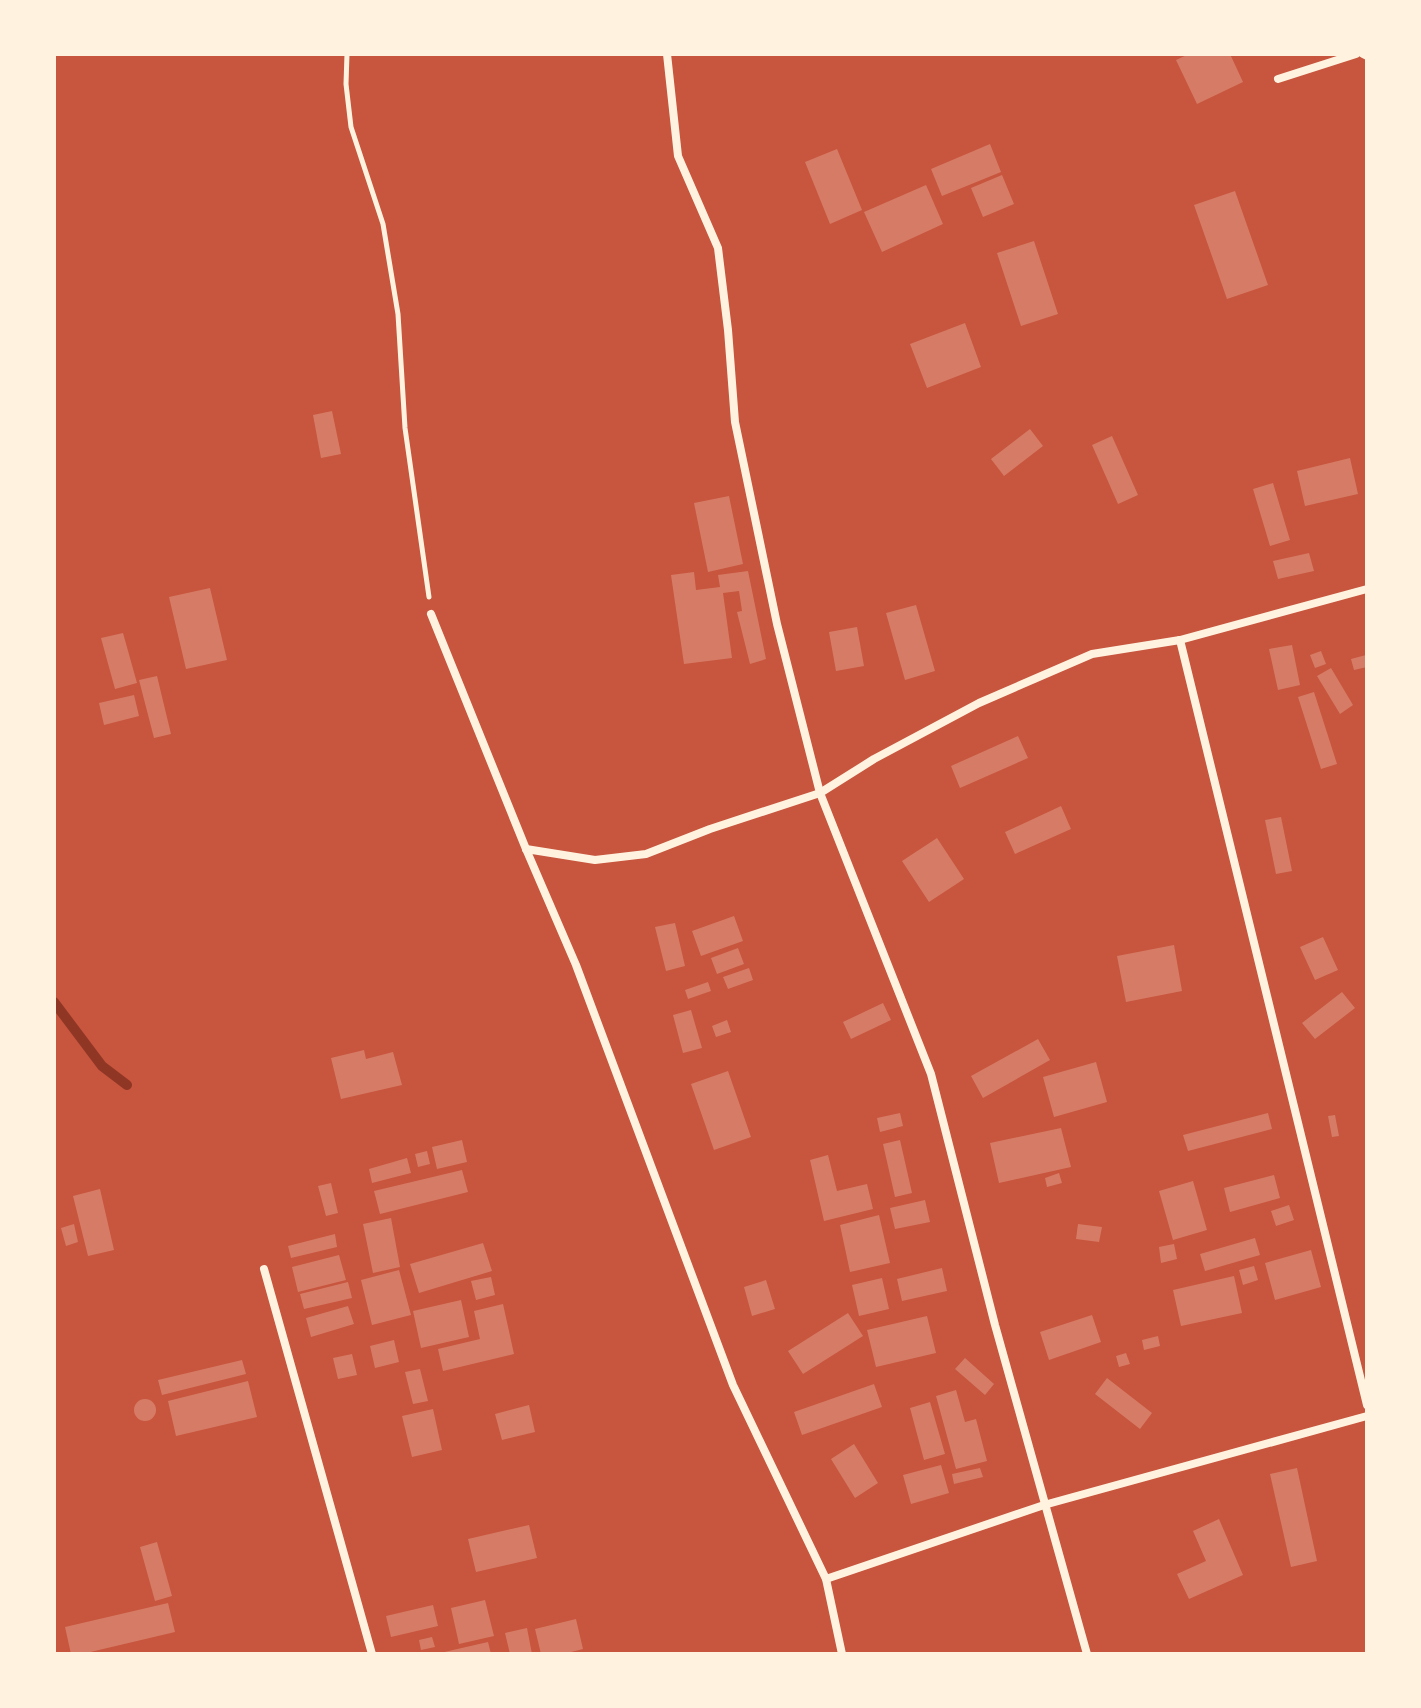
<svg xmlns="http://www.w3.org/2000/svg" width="1421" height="1708" viewBox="0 0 1421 1708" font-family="Cabin,sans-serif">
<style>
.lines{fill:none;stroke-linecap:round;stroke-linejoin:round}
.stream{stroke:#8f3625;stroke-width:10}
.building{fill:#d67c66}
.path{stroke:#fff3e0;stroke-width:5}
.minor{stroke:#fff3e0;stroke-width:8}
</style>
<rect width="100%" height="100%" fill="#c8553d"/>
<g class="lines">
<polyline class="stream" points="54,1002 102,1066 127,1085"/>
</g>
<g class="building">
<polygon points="1189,54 1230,54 1243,82 1197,104 1176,60"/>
<polygon points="990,144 1001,172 942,196 931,169"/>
<polygon points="837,149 862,210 830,224 805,162"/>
<polygon points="1002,175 1014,204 983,217 971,188"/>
<polygon points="926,185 943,224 882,252 864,212"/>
<polygon points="1235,191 1268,285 1227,299 1194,205"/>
<polygon points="1034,241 1058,314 1021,326 997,253"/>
<polygon points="965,323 981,367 927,388 910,344"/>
<polygon points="332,411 341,454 321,458 313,415"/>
<polygon points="1030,429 1043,446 1004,476 991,459"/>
<polygon points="1112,436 1138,495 1118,504 1092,445"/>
<polygon points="1350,458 1358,494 1305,506 1297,471"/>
<polygon points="1273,483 1290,540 1270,546 1253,489"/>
<polygon points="729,496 743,564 708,572 694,503"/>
<polygon points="1309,553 1314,571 1278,579 1273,561"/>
<polygon points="748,571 766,659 750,664 737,612 742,611 739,591 723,593 732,658 684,664 671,575 694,572 696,590 720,587 718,575"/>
<polygon points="210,588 227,660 186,669 169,597"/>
<polygon points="916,605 935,671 905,680 886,613"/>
<polygon points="857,627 864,666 836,671 829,632"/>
<polygon points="123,633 137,683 115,689 101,638"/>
<polygon points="1292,645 1300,685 1278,690 1269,649"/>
<polygon points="1321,651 1326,664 1315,668 1310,655"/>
<polygon points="1366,655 1367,667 1354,670 1351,659"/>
<polygon points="1331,668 1353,705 1340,714 1317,676"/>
<polygon points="157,676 171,734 154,738 139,680"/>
<polygon points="1314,692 1337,764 1321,769 1298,697"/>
<polygon points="134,695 139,716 104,725 99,703"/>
<polygon points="1018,736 1028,758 960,788 951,766"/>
<polygon points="1061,806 1071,829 1015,854 1005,832"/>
<polygon points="1281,817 1292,871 1276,874 1265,820"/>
<polygon points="937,838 964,879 929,902 902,861"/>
<polygon points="734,916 743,941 701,956 692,931"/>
<polygon points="675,923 685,966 666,971 655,927"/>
<polygon points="1323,937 1338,970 1315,980 1300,947"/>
<polygon points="1174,945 1182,991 1126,1002 1117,956"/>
<polygon points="738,948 744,964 717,974 711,958"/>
<polygon points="749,968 753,980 728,989 723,977"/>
<polygon points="708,982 711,991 688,999 685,990"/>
<polygon points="1342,992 1355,1008 1315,1039 1302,1023"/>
<polygon points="883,1003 891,1020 851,1039 843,1022"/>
<polygon points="691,1010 702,1048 683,1053 673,1015"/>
<polygon points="727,1020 731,1032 716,1037 712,1026"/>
<polygon points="1038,1039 1050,1060 983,1098 971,1076"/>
<polygon points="364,1050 366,1059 393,1052 402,1085 341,1099 331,1058"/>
<polygon points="1096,1062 1107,1102 1054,1117 1043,1077"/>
<polygon points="728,1071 751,1137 714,1150 691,1084"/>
<polygon points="900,1113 903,1126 880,1132 877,1118"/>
<polygon points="1268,1113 1272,1129 1188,1151 1183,1135"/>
<polygon points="1335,1115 1339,1136 1332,1137 1328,1116"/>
<polygon points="1061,1128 1071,1167 999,1183 990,1143"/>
<polygon points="462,1140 467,1162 437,1169 432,1147"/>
<polygon points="900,1140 912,1193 895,1197 883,1144"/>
<polygon points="427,1151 430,1164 418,1167 415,1154"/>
<polygon points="828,1155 837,1191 867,1184 873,1209 824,1221 810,1160"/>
<polygon points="407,1158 411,1173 372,1183 369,1169"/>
<polygon points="462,1170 468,1192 380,1214 374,1191"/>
<polygon points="1059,1173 1062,1183 1047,1187 1045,1178"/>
<polygon points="1274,1175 1280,1198 1230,1212 1224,1188"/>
<polygon points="1193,1181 1207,1230 1173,1240 1159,1191"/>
<polygon points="331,1183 338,1213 326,1216 318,1186"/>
<polygon points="100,1189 114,1250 88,1256 73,1196"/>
<polygon points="925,1200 930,1222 895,1229 890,1208"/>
<polygon points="1289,1205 1294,1220 1276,1226 1271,1211"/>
<polygon points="879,1215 890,1263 850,1272 840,1225"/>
<polygon points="391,1218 400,1267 373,1273 363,1224"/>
<polygon points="74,1224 78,1242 66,1246 61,1228"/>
<polygon points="1078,1224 1102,1227 1099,1242 1076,1239"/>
<polygon points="335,1234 337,1247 291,1258 288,1246"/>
<polygon points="1255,1238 1260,1255 1205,1271 1200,1254"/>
<polygon points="483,1243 492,1271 419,1293 410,1264"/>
<polygon points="1174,1244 1177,1259 1161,1263 1159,1247"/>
<polygon points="1311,1250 1321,1287 1275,1300 1265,1263"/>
<polygon points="339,1255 346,1280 298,1292 292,1267"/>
<polygon points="1254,1266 1258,1280 1243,1285 1239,1270"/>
<polygon points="942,1268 947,1291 902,1301 897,1279"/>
<polygon points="399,1270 411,1315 372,1325 361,1280"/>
<polygon points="1234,1276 1242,1313 1181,1326 1173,1290"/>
<polygon points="491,1277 495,1295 476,1300 471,1281"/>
<polygon points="882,1278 889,1309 859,1316 852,1285"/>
<polygon points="766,1280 775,1309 752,1316 744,1287"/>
<polygon points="348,1282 352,1298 304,1309 300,1294"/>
<polygon points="461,1300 469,1337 421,1348 413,1311"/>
<polygon points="503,1304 514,1354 443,1371 438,1349 480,1339 474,1311"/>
<polygon points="348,1306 354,1324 311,1337 306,1318"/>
<polygon points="848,1313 863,1336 803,1374 788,1351"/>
<polygon points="1092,1315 1101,1342 1049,1360 1040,1332"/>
<polygon points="927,1316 936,1353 876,1367 867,1330"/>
<polygon points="1158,1336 1160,1346 1144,1350 1142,1340"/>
<polygon points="394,1340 399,1362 375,1368 370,1346"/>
<polygon points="1126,1353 1130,1364 1119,1367 1116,1356"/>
<polygon points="352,1354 357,1375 338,1379 333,1358"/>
<polygon points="965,1358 994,1384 985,1395 955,1369"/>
<polygon points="242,1360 246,1374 162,1395 158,1380"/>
<polygon points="420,1369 428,1401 413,1404 405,1372"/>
<polygon points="1107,1378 1152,1413 1140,1429 1095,1394"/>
<polygon points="248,1381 257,1417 176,1436 168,1401"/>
<polygon points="874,1384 882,1407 802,1435 794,1412"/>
<polygon points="956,1390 965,1422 976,1419 987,1461 956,1469 936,1396"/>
<circle cx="145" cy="1410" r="11"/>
<polygon points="930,1402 945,1454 924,1460 910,1408"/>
<polygon points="529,1405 535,1432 502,1440 495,1414"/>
<polygon points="433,1409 442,1450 412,1457 402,1416"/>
<polygon points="854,1444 878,1483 855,1498 831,1459"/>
<polygon points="941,1465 949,1493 911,1504 903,1475"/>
<polygon points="980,1468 983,1477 954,1484 952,1474"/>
<polygon points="1297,1468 1317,1561 1291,1567 1270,1474"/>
<polygon points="1219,1519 1243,1575 1189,1599 1177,1574 1206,1561 1193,1531"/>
<polygon points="529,1525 537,1558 476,1572 468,1539"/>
<polygon points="157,1542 172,1596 155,1601 140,1547"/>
<polygon points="485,1600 494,1636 459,1644 451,1608"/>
<polygon points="168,1603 175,1632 82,1654 71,1654 65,1627"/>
<polygon points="433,1605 438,1626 391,1637 386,1616"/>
<polygon points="576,1619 583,1649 563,1654 541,1654 535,1629"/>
<polygon points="527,1628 532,1654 510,1654 505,1633"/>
<polygon points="432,1637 435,1647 421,1650 419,1640"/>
<polygon points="488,1642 491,1654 440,1654 440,1653"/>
</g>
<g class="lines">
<polyline class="path" points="347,54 346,84 351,127 383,224 398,314 405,428 429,597"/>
<g class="minor">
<polyline points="667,54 678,156 718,248 728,330 735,422 777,624 820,793 931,1074 995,1325 1087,1654"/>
<polyline points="1363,54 1367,56"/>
<polyline points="1278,79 1356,54"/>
<polyline points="431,614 526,849 576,965 733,1385 826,1579 842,1654"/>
<polyline points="1180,640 1367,1405"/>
<polyline points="526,849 595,860 646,854 710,829 820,793 874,759 979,703 1092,654 1180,640 1367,589"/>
<polyline points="264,1269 372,1654"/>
<polyline points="826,1579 1044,1505 1367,1416"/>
</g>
</g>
<rect width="1421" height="1708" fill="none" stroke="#fff3e0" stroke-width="112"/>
</svg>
